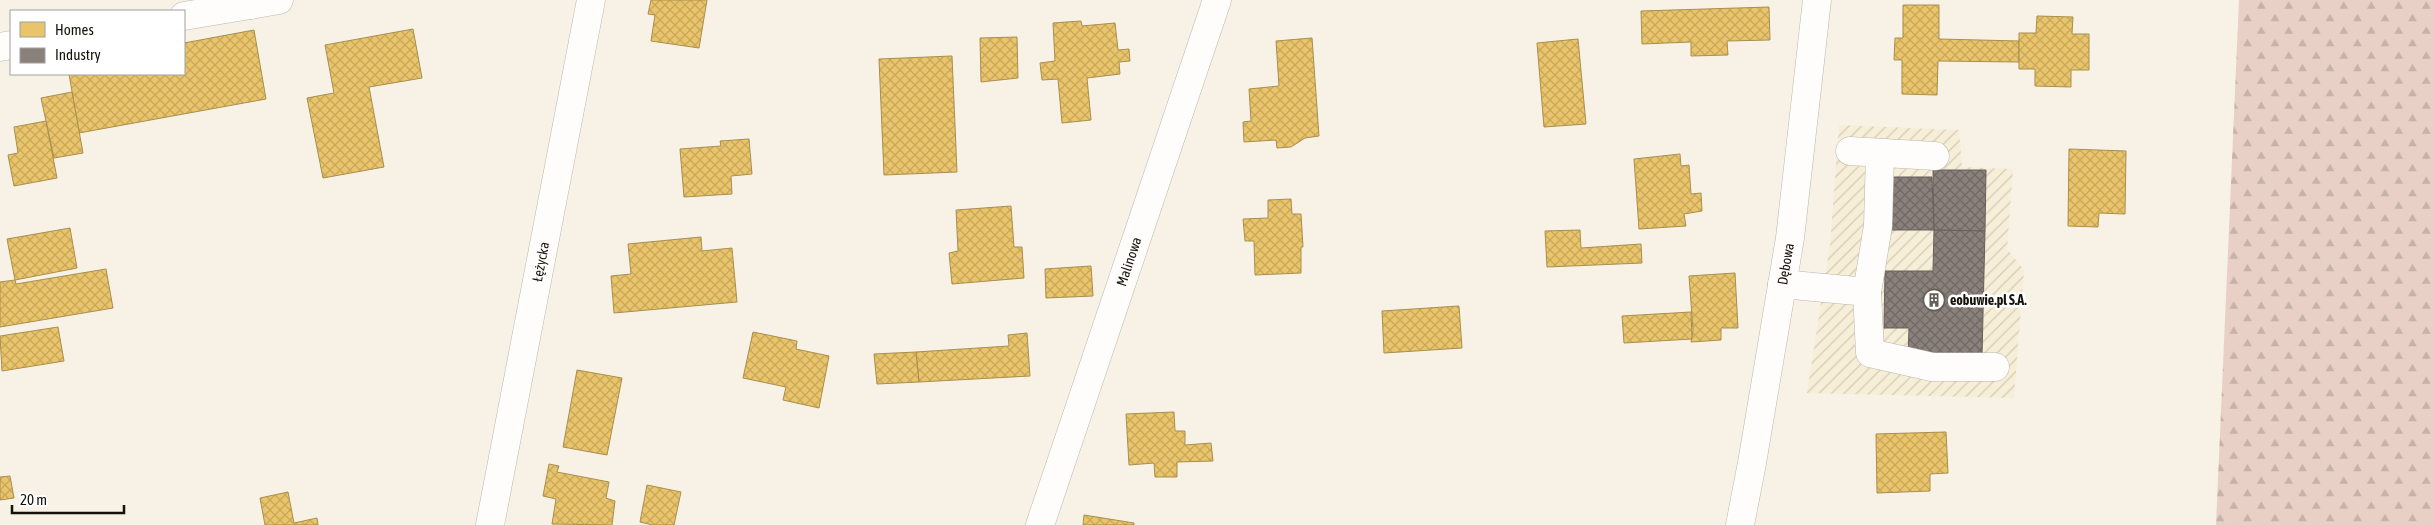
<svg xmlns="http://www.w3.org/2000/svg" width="2434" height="525" viewBox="0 0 2434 525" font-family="'Asap Condensed',sans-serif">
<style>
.industrial{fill:url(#industrial-furrows)}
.forest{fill:url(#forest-firs)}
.homes{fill:url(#homes-cross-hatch);stroke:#a98f4d}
.industry{fill:url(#industry-cross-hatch);stroke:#67605a}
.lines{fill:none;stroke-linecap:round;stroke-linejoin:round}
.minor-casing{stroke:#bab7ad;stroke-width:29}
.minor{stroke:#fefdfb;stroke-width:28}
.labels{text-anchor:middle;stroke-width:5;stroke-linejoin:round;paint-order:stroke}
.street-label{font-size:14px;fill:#15120a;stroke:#fff}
.poi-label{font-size:14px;font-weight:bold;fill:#15120a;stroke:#fff;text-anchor:start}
</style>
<defs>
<pattern id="industrial-furrows" width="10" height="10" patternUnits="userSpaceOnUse" patternTransform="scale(1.25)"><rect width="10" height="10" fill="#f7eed8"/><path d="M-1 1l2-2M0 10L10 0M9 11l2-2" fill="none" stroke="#d3cbb8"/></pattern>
<pattern id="forest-firs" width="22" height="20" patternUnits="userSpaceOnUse" patternTransform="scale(1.25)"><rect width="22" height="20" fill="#e8d0c6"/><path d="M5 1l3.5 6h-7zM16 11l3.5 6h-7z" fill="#c6b2a9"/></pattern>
<pattern id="homes-cross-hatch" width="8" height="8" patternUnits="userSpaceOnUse" patternTransform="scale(1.25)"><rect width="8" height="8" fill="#e9c46a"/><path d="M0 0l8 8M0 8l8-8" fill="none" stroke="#c7a75b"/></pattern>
<pattern id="industry-cross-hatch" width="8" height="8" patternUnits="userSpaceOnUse" patternTransform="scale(1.25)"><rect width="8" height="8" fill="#8a817c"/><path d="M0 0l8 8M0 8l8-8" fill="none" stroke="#706864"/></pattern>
</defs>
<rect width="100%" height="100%" fill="#f7f2e5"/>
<polygon class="industrial" points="1839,125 1959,130 1962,167 2013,169 2007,249 2024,270 2014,398 1807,393 1830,245"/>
<polygon class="forest" points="2239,0 2434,0 2434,525 2216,525"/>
<g class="homes">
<polygon points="651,0 707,0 699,48 651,41 655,15 648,14"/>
<polygon points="1903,5 1939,5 1939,39 2019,41 2019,62 1938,61 1937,95 1902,94 1902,60 1894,60 1895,38 1903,38"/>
<polygon points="1769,7 1770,40 1727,41 1728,55 1691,56 1691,42 1642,44 1641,11"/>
<polygon points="2037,16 2073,17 2072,34 2089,34 2089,70 2071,70 2071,87 2035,86 2035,69 2019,69 2019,33 2036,33"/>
<polygon points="1081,21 1082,26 1115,23 1118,50 1129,49 1130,61 1119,62 1120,74 1087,78 1091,120 1062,123 1058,79 1042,80 1040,63 1055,61 1053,23"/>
<polygon points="413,29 422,78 369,87 384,167 323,178 307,98 334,93 325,45"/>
<polygon points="254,30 266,99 79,133 69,74 184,74 184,43"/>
<polygon points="1017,37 1018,78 981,82 980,38"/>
<polygon points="1312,38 1319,136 1305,138 1291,147 1277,148 1276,140 1244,142 1243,122 1251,121 1249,89 1279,86 1276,41"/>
<polygon points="1578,39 1586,124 1544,127 1537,43"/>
<polygon points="952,56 957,172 884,175 879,59"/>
<polygon points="72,92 83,153 54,158 41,98"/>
<polygon points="46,121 57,178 14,186 8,155 18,153 14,127"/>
<polygon points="749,139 752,174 731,176 732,194 684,197 680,149 721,146 720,141"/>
<polygon points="2069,149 2126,151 2125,214 2099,213 2098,227 2068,226"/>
<polygon points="1680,154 1681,166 1689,165 1691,194 1701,193 1702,211 1684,214 1686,226 1639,229 1634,159"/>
<polygon points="1291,199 1292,214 1301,214 1303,247 1301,247 1301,273 1255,275 1254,241 1245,241 1243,219 1268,218 1268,200"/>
<polygon points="1011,206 1014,247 1022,247 1024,278 952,284 949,253 958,251 956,210"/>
<polygon points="70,228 77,268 15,280 7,239"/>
<polygon points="1580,230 1581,248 1641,244 1642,263 1547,267 1545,231"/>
<polygon points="701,237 702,251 732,248 737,302 614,313 611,276 631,274 628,244"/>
<polygon points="1091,266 1093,296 1046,298 1045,269"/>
<polygon points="106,269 113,308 0,327 0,282 15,280 16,284"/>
<polygon points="1735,273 1738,328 1721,328 1721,340 1691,342 1693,330 1689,276"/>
<polygon points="1459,306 1462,348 1384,353 1382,311"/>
<polygon points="1691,312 1692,339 1624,343 1622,316"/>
<polygon points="58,327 64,361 2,371 0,336"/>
<polygon points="753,332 797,341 796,349 829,356 819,408 783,400 786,387 743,378"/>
<polygon points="1027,333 1030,376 919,382 916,352 1009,346 1008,335"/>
<polygon points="916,352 919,382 877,384 874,354"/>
<polygon points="577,370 622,378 607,455 563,447"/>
<polygon points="1174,412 1175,431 1185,431 1185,445 1211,443 1213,461 1177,462 1177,477 1155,477 1154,463 1129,465 1126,414"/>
<polygon points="1946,432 1948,473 1930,474 1930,491 1877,493 1876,434"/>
<polygon points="549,464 559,466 557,472 609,482 606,498 615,501 612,525 552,524 556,499 543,496"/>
<polygon points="10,476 14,498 0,500 0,477"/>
<polygon points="647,485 681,492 674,525 653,525 640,522"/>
<polygon points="288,492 294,523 317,518 318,525 265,525 260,498"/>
<polygon points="1084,515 1134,523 1134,525 1083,525"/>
</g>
<g class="industry">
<polygon points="1933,170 1986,170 1985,231 1934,230"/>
<polygon points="1889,177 1932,177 1934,230 1888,230"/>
<polygon points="1934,230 1985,231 1982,356 1908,356 1909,328 1884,328 1885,271 1933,271"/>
</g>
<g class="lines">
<g class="minor-casing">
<g id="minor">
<polyline points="250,5 279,0"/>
<polyline points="184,16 250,5 250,0"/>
<polyline points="0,47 11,45"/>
<polyline points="1850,151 1935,156"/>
<polyline points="1782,284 1867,292 1870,353 1932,367 1995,367"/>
<polyline points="1867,292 1878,226 1880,153"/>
<path id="s1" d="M490,525L591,0"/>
<path id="s2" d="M1040,525L1217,0"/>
<path id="s3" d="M1740,525L1752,463L1790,238L1817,0"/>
</g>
</g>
<use href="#minor" class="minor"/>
</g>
<defs>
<g id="building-ring" transform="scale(1.125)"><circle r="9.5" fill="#fff" stroke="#646057" stroke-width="1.5"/><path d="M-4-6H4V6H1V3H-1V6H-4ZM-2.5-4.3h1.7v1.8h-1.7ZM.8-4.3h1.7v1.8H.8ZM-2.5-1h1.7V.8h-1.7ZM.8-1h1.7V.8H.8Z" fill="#646057"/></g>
</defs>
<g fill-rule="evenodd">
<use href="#building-ring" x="1934" y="300"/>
</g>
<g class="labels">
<g class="street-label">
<text dy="5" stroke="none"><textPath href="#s1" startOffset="268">Łężycka</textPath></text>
<text dy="5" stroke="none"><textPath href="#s2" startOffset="278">Malinowa</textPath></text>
<text dy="5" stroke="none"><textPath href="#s3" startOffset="265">Dębowa</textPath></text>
</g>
<g class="poi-label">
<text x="1950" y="305">eobuwie.pl S.A.</text>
</g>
</g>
<rect x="10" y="10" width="175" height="65" fill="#ffffff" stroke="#a1a09d"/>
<rect x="20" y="22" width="25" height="15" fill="#e9c46a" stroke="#a1a09d"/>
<text x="55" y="35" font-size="15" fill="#15120a">Homes</text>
<rect x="20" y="48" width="25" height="15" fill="#8a817c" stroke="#a1a09d"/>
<text x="55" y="60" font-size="15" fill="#15120a">Industry</text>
<path d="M12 505v8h112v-8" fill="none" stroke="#15120a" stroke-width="2.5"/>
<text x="20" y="505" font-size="15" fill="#15120a" stroke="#ffffff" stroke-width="4" paint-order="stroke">20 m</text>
</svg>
